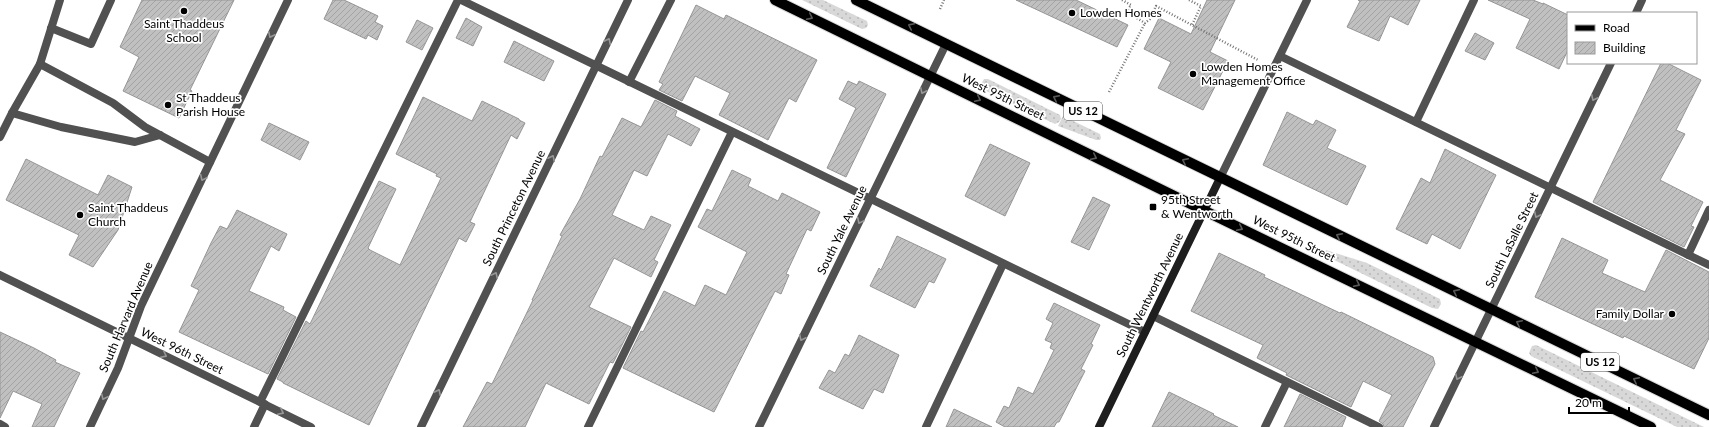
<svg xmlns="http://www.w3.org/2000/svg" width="1709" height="427" viewBox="0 0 1709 427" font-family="Lato,sans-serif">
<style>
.grass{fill:url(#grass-dots)}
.building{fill:url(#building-hatch);stroke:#959595}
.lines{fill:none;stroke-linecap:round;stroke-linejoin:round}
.primary-casing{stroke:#dbdbdb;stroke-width:12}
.path{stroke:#737373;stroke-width:2.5;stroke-dasharray:1 2;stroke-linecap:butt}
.lane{stroke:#515151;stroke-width:8}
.street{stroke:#515151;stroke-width:8}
.secondary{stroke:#1e1e1e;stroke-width:8}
.primary{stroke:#000;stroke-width:10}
.oneway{stroke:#595959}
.oneway2{stroke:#979797}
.poi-dot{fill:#000;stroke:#fff;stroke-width:1.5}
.labels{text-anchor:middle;stroke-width:3.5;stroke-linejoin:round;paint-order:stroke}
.shield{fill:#fff;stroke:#4c4c4c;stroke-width:1}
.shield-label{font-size:11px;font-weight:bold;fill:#000}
.poi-label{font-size:12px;fill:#000;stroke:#fff;text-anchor:start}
.street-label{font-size:12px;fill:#000;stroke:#fff}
</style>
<defs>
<pattern id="grass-dots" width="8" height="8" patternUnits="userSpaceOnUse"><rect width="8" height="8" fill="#d8d8d8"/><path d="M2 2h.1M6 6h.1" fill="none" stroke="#b8b8b8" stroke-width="1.8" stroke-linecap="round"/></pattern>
<pattern id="building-hatch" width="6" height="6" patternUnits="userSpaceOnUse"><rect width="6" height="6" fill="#c0c0c0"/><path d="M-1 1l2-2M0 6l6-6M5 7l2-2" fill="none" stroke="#a3a3a3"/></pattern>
</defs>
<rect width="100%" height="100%" fill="#fff"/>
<g class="grass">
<polygon points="802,0 823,0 867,21 868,25 866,28 862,29"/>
<polygon points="988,79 1060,115 1061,119 1059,122 1055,124 982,89 980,86 984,79"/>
<polygon points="1063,116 1100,134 1101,138 1100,140 1096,140 1058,126"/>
<polygon points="1326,250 1367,263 1440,299 1441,304 1438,309 1432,308 1326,256 1324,253"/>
<polygon points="1536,345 1704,427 1677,427 1531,356 1529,353 1532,346"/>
</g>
<g class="building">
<polygon points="142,0 234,0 190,90 192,91 179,118 123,91 139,57 120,47"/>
<polygon points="333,0 344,0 378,16 375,22 383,26 377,40 368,35 366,39 324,19"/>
<polygon points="1016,0 1076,0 1128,25 1117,47"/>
<polygon points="1207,0 1235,0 1210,52 1228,61 1203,110 1158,88 1171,62 1144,49 1159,18 1191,34"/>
<polygon points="1358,0 1420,0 1408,25 1390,16 1379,41 1347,27 1360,1"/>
<polygon points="1488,0 1533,0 1543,4 1543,3 1568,15 1568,50 1559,69 1516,48 1530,19"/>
<polygon points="696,5 724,19 726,15 817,60 796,102 789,98 768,140 719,115 730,93 695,76 682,101 659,90 663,84 659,82"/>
<polygon points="466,18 482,27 473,46 456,38"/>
<polygon points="417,20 433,28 422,50 406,42"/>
<polygon points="1475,33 1494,43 1485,60 1465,51"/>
<polygon points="514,41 554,61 544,81 504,62"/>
<polygon points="1661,63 1667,63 1701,80 1676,130 1685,134 1660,180 1703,202 1691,226 1694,227 1684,247 1593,202"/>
<polygon points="848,81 857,85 859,81 886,94 846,177 827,168 856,108 839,99"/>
<polygon points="423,97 472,121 482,101 519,119 519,120 525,123 517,139 511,135 470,222 475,224 466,242 459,238 369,425 283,383 283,382 277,379 306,321 310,324 379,181 396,189 368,248 370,250 400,265 441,178 436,176 437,174 396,154"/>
<polygon points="655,100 677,111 675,116 700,129 691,146 668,134 647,176 634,170 612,215 644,230 651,216 671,225 654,260 658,262 651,277 614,258 589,307 631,327 613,363 610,362 589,404 546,383 525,427 463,427 487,382 492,384 533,300 532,300 562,236 560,235 580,199 600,156 602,157 622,118 641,127"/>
<polygon points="1287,112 1313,125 1316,120 1336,130 1327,148 1366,166 1347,205 1263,165"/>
<polygon points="269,123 309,142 300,160 261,140"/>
<polygon points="990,144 1030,163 1005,216 965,196"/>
<polygon points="1445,149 1496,175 1460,249 1432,234 1427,244 1396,229 1421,178 1430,183"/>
<polygon points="26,159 98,195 108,175 132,187 118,230 93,267 69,255 79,235 6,200"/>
<polygon points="732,170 751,179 748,186 778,201 782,193 820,212 811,231 807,229 786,274 789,275 781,294 775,291 714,412 623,368 641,331 643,332 664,291 695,306 705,285 726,295 747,252 698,227 707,209 712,211"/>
<polygon points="1093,197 1110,205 1089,250 1071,242"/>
<polygon points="237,210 287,234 279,251 271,246 249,291 284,307 283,310 296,317 268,374 179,332 199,290 191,286 211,243 220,226 227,229"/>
<polygon points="897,236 946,259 934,283 929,281 915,308 870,286 879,268 881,270"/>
<polygon points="1562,238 1608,260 1602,273 1645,292 1666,250 1709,272 1709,338 1694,369 1624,336 1623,338 1535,297"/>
<polygon points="1219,253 1265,275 1264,277 1340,313 1341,312 1433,357 1435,364 1403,427 1384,427 1383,424 1379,421 1392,395 1363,381 1351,407 1286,375 1287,373 1257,358 1263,345 1191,311"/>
<polygon points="1054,303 1100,325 1091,344 1093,345 1081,369 1085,371 1059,422 1057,422 1054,427 1005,427 996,422 1004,406 1009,408 1018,387 1033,394 1054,350 1050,348 1052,343 1045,340 1053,323 1046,319"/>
<polygon points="0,332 34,348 56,360 55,362 80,373 54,427 32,427 42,404 13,391 0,418"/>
<polygon points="859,335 899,355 883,393 874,389 863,409 819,388 829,370 835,373 845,354 849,356"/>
<polygon points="1169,392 1214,414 1213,415 1238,427 1152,427"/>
<polygon points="1300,394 1346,417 1342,427 1284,427"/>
<polygon points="954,409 992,427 946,427"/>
</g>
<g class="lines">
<g class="primary-casing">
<g id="primary">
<polyline points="775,0 1205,211 1651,427"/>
<polyline points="856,0 1709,415"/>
</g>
</g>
<g class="path">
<polyline points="1122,0 1131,5 1127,12 1145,23 1150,19 1156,6 1258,60"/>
<polyline points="1189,0 1201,6 1192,25"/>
<polyline points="940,9 944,0"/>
<polyline points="1109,92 1145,23"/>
</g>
<g class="lane">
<polyline points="461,0 1145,332"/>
<polyline points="51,28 91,44 111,0"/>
<polyline points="1280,56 1709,265"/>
<polyline points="40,64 60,0"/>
<polyline points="629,82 671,0"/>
<polyline points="12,113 61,127 135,142 160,135"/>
<polyline points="1416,122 1474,0"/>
<polyline points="0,137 12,113 40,64 113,103 145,127 210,162"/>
<polyline points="1688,255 1709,210"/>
<polyline points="1153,316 1379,427"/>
<polyline points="260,402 458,0"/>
<polyline points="0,424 5,427"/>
<polyline points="254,427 265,404"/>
<polyline points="588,427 732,132"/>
<polyline points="926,427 1003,264"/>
<polyline points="1265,427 1287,382"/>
</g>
<g class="street">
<polyline points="1636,13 1642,0"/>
<polyline points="1220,178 1307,0"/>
<polyline points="0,275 311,427"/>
<polyline points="90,427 118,368 141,306 288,0"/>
<polyline points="421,427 628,0"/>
<polyline points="759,427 946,44"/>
<polyline points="1434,427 1611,63"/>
</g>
<polyline class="secondary" points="1099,427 1220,178"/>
<use href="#primary" class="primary"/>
</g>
<defs><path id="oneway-chevron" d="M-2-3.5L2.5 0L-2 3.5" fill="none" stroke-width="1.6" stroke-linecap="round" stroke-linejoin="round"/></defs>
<g class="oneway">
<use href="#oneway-chevron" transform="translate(810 17) rotate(26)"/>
<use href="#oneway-chevron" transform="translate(911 26) rotate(-154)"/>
<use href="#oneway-chevron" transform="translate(1056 98) rotate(-154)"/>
<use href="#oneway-chevron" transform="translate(978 99) rotate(26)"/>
<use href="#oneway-chevron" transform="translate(1094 157) rotate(26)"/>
<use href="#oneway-chevron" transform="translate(1185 161) rotate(-154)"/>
<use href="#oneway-chevron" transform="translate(1240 228) rotate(26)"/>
<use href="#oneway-chevron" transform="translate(1339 236) rotate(-154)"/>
<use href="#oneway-chevron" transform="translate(1357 284) rotate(26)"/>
<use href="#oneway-chevron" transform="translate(1456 292) rotate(-154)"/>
<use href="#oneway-chevron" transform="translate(1519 323) rotate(-154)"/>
<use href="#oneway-chevron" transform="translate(1536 371) rotate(26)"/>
<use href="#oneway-chevron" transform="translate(1636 380) rotate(-154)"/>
</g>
<g class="oneway2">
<use href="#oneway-chevron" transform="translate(271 35) rotate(116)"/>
<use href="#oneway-chevron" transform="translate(608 41) rotate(-64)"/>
<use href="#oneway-chevron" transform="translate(923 91) rotate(116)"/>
<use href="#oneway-chevron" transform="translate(1594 98) rotate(116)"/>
<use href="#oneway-chevron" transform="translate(552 158) rotate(-64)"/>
<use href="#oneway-chevron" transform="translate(203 178) rotate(116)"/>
<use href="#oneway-chevron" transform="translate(1537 215) rotate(116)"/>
<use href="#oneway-chevron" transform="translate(860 221) rotate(116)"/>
<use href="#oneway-chevron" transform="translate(495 275) rotate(-64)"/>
<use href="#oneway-chevron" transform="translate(802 338) rotate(116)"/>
<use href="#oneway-chevron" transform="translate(164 355) rotate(26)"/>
<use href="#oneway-chevron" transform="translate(1458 377) rotate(116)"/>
<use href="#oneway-chevron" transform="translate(438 392) rotate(-64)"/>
<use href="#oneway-chevron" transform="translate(104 397) rotate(115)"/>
<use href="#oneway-chevron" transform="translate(281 412) rotate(26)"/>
</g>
<g class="poi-dot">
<circle cx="184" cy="11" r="4"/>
<circle cx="1072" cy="13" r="4"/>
<circle cx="1193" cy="74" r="4"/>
<circle cx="168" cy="105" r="4"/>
<rect x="1149" y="203" width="8" height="8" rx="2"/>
<circle cx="80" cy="215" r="4"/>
<circle cx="1672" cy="314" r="4"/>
</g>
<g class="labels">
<g class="shield">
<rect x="1064" y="102" width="38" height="18" rx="3"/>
<rect x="1581" y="353" width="38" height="18" rx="3"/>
</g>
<g class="shield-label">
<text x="1083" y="115">US 12</text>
<text x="1600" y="366">US 12</text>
</g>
<g class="poi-label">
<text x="1080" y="17">Lowden Homes</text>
<text x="184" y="28" text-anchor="middle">Saint Thaddeus<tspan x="184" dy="14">School</tspan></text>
<text x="1201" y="71">Lowden Homes<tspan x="1201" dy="14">Management Office</tspan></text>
<text x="176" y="102">St Thaddeus<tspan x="176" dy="14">Parish House</tspan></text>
<text x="1161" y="204">95th Street<tspan x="1161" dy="14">&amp; Wentworth</tspan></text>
<text x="88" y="212">Saint Thaddeus<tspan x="88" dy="14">Church</tspan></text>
<text x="1664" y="318" text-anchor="end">Family Dollar</text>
</g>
<g class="street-label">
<text transform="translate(1003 97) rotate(26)" y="4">West 95th Street</text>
<text transform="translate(514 208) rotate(-64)" y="4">South Princeton Avenue</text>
<text transform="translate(842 230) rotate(-64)" y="4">South Yale Avenue</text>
<text transform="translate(1294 239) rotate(26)" y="4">West 95th Street</text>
<text transform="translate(1512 240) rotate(-64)" y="4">South LaSalle Street</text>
<text transform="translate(1150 295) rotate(-64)" y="4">South Wentworth Avenue</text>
<text transform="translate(126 317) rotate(-67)" y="4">South Harvard Avenue</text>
<text transform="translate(182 351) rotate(26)" y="4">West 96th Street</text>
</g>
</g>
<rect x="1567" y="12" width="130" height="52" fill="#ffffff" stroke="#999999"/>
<rect x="1575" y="25" width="20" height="6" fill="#000000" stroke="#999999"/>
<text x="1603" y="32" font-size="12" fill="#000000">Road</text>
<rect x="1575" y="42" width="20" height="12" fill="url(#building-hatch)" stroke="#999999"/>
<text x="1603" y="52" font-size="12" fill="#000000">Building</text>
<path d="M1569 407v6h60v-6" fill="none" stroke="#000000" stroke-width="2"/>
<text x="1575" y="407" font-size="12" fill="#000000" stroke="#ffffff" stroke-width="3" paint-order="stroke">20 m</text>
</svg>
